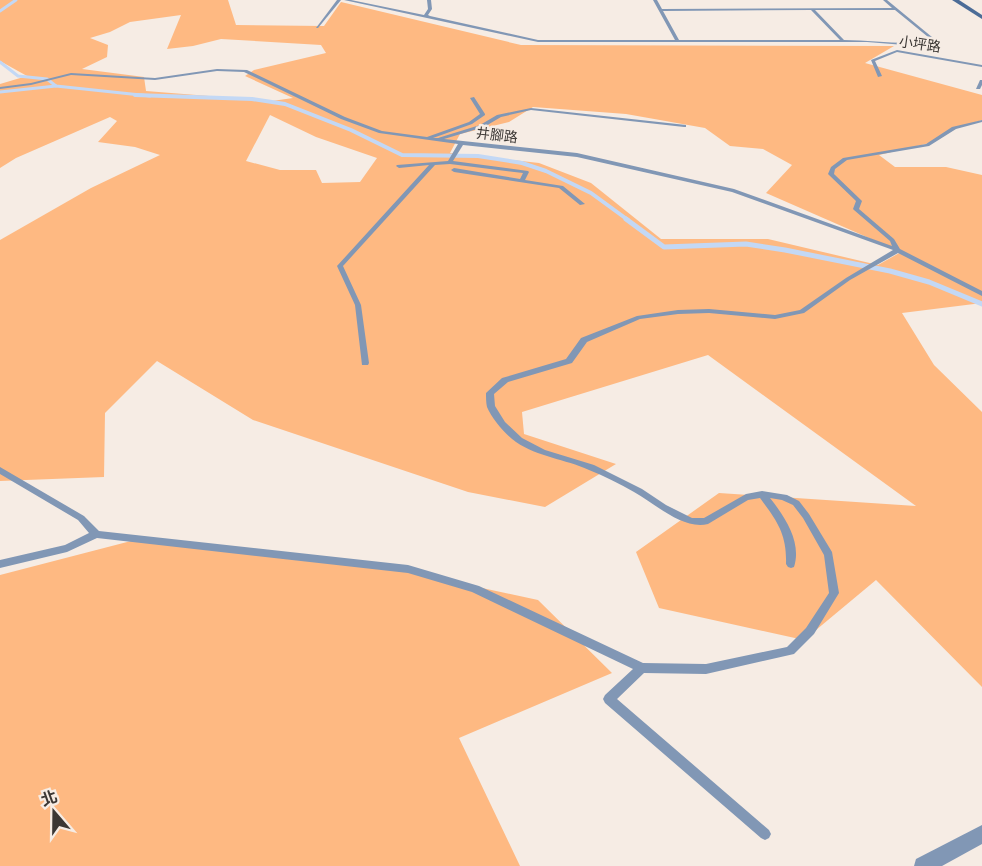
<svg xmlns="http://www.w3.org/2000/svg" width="982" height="866" viewBox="0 0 982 866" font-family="Figtree,'Noto Sans TC',sans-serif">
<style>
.green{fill:#feb982;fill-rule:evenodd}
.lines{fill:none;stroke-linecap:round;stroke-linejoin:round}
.stream-far2{stroke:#c3d8f5;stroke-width:3}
.stream-far1{stroke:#c3d8f5;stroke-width:4}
.stream{stroke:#c3d8f5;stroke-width:5}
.lane{fill:#8197b5;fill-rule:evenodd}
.street{fill:#8197b5;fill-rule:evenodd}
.secondary{fill:#4c6c97;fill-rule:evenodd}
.labels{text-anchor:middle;stroke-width:5;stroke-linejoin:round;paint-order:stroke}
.far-street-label{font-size:14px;fill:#3b3734;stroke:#f6ece4}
</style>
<rect width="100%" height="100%" fill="#f6ece4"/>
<g class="green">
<path d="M0,0H228L236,25L324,26L341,2L521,45L894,46L865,63L982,95V120L957,128L934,142L879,155L895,167H946L982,175V303L902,313L934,365L982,412V687L876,580L804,640L659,608L636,552L719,493L916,506L708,355L522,412L524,434L616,464L545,507L468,492L253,420L157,361L105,413L104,477L0,481V240L91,188L160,155L135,147L98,142L117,121L110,117L16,158L0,168V84L27,76L0,61ZM181,15L167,49L193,46L221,39L321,45L326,53L254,70L245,76L293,98L272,101L146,91L144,77L82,69L107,57L108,45L90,38L110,32L130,22ZM533,107L626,114L705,128L730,146L763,149L792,165L766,193L901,252L878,265L768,239H661L591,183L539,163L450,153L460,134L509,122ZM270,115L316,137L377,158L360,182L322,183L316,170H280L246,161Z"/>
<polygon points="131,541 366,563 538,600 612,673 459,738 520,866 0,866 0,575"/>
</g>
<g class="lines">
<g class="stream-far2">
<polyline points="0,11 16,0"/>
<polyline points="0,62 18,76 47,79 56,86 150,96"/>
<polyline points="0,92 56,86"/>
</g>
<polyline class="stream-far1" points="135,95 252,99 285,104 351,130 402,155 478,156 522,163 546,171 591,193 628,220"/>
<polyline class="stream" points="626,219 664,247 746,244 785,250 890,271 929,282 982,304"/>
<g class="lane">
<polygon points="337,0 341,0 318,28 316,28"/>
<path d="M344,0H351L424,15L428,9L427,0H431L432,9L428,15L430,16L538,40H675L653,0H657L662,9L892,8L883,0H887L938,42L917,46L867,42H538ZM811,10L840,40H679L663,11ZM815,10H895L933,41C904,46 874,40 844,40Z"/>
<polygon points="897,50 982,65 982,67 897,52 875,61 882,76 878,77 871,60"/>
<path d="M217,69L247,70L345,117L382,131L427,137L469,122L480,114L470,98L474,97L485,114V115L472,124L433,138H438L480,125L497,115L531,108L686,125V127H684L531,110L501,117L484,127L444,139L577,153L734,189L892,246L890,241L854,210L853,209L856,201L829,175L828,174L831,167L843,158L926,144L952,127L982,120V122L956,129L929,146L847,160L835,169L834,174L861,200L862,201L859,209L894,239L900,249L982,291V296L898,253L850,280L804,313L775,319L709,313L678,314L640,319L587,342L572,363L508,382L494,394L495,406L505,422L522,438L545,450L594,465L642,489L666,505L692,518H704L746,494L762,491L787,495L799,501L809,514L832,552L839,593L814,634L794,654L706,674L644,673L617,699L769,830L771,834L769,838L765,840L761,838L605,703L603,699L605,695L633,669L472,592L408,573L97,538L67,552L0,568V560L65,545L89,533L78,520L0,474V467L84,516L99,531L408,565L479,586L643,663L706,664L787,647L806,628L829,593L824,555L803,518L793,505L782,500L770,498C785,517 802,542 794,567L791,568L788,567L786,564C787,534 777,521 760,498L748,500L708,524C682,530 656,504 634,492C620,484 604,476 589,470C565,459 538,457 516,442C506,435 492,419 487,407C486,403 486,397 486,393L502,378L566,359L581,338L637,316L678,310L709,309L775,315L800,310L846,278L893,250L732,192L577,157L463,145L453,161L528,171L529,172L525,180L563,186L585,204L580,205L559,188L454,172L451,170L454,168L520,179L523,173L450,164L435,165L343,266L361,305L369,363L368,365H362L355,305L337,266L429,165L399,168L396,166L397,165L448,161L458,144L379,133L341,119L244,72L217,71L155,80L71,75L31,85L0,89V87L31,83L71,73L155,78Z"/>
<polygon points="980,80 982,80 982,85 980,89 976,89"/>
</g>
<polygon class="street" points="982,825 982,844 942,866 914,866 916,859"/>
<polygon class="secondary" points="952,0 959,0 982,15 982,19"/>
</g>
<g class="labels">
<g class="far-street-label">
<text transform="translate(920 44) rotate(8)" y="5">小坪路</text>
<text transform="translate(497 135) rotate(7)" y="5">井腳路</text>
</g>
</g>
<g transform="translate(54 812) rotate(340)" stroke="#f6ece4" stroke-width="4.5" paint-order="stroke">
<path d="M0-4.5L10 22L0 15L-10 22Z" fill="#3b3734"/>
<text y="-9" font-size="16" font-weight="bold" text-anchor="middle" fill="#3b3734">北</text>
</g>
</svg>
